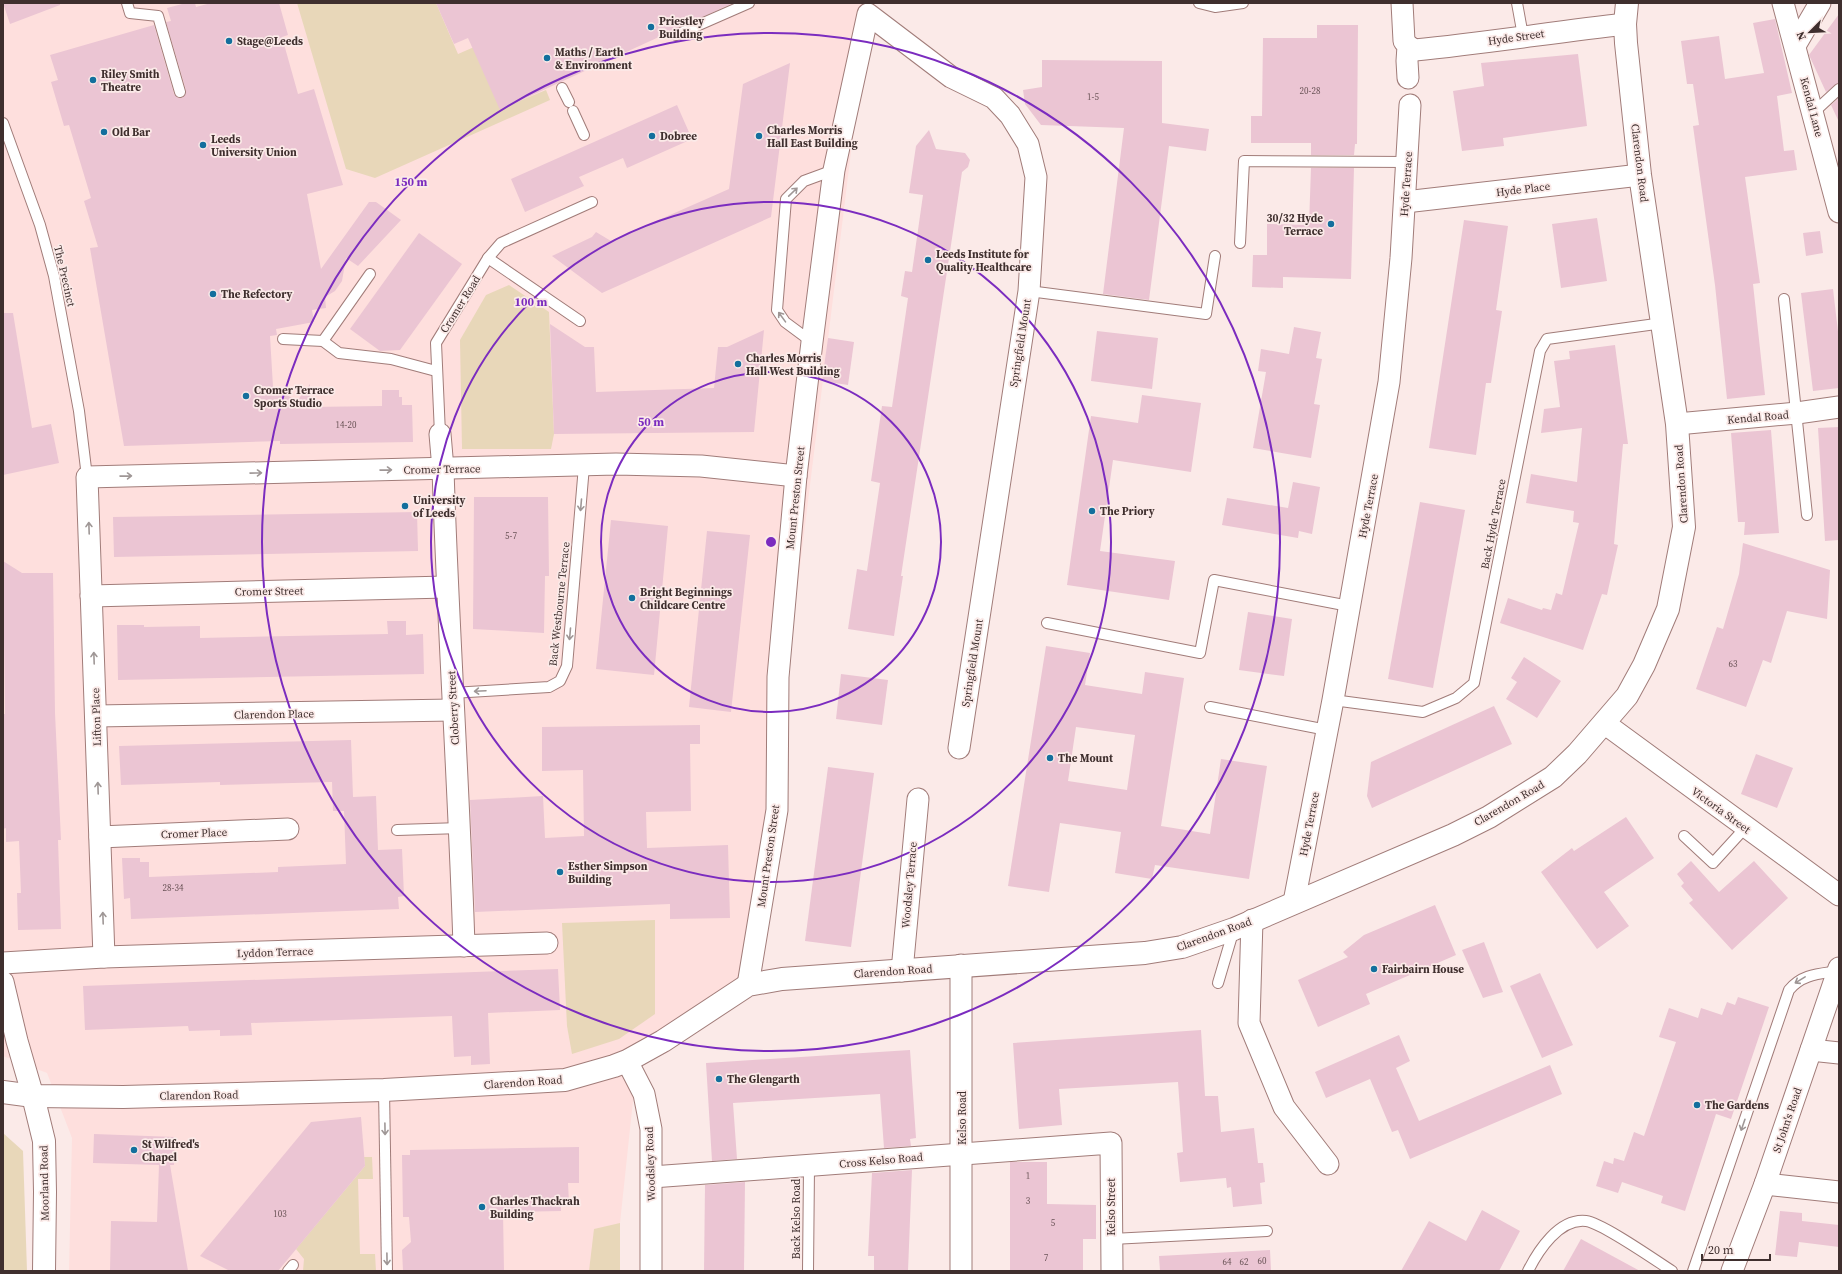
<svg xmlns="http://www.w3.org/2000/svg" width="1842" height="1274" viewBox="0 0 1842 1274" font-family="'Source Serif 4',serif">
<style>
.built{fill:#fedfdd}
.green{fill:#e8d7b9}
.building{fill:#ebc5d3;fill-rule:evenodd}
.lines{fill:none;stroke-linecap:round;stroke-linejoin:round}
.lane-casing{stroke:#a17c79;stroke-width:12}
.street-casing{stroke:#a17c79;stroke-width:23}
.secondary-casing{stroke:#a17c79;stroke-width:24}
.lane{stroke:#fff;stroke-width:10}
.street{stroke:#fff;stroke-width:21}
.secondary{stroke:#fff;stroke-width:22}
.oneway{stroke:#9f9796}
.ring{fill:none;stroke:#7b2cbf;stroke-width:2}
.poi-dot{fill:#136f9d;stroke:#fbeae8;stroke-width:1.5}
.labels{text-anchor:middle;stroke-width:3.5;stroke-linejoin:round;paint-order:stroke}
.number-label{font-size:9px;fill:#6a5457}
.poi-label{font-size:11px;font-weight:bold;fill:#3f2f2e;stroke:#fbeae8;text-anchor:start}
.street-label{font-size:11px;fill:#3f2f2e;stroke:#fbeae8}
.centre{fill:#7b2cbf;stroke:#fbeae8;stroke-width:2}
.ring-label{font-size:12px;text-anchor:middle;font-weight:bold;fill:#7b2cbf;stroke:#fbeae8;stroke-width:3.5;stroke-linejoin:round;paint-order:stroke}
</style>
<rect width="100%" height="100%" fill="#fbeae8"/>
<polygon class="built" points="3,3 874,3 868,14 747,997 637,1063 620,1223 620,1271 69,1271 72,1138 47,1073 3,1056"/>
<g class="green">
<polygon points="297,3 436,3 458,54 488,41 500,109 546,90 550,100 375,178 346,169"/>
<polygon points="509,285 549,312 554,434 551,449 462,449 460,340 486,295"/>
<polygon points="655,920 655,1014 619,1039 572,1054 567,1026 562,923"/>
<polygon points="3,1133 23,1151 27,1271 3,1271"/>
<polygon points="364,1157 372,1157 373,1179 358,1179 360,1254 375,1254 376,1271 303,1271 304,1259 296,1249 365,1166"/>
<polygon points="620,1223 620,1271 589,1271 594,1229"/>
</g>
<g class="building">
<polygon points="3,3 60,3 60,5 10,24"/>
<polygon points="186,3 195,3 196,7 211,3 279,3 288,35 282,37 298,94 314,89 343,185 307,194 321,269 369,202 376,202 401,220 358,266 346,258 342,281 335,291 325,297 326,308 312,310 314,322 276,329 277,335 270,336 273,387 297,401 310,384 310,407 382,406 382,390 399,390 399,397 402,397 402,405 412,405 413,442 280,444 280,441 124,446 90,248 98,247 84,201 91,198 69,125 64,126 51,82 58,80 50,55 154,25 174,94 178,98 182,98 186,94 186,90 166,22 171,21 167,8"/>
<polygon points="436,3 733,3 500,110 468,38 454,44"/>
<polygon points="1839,14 1839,83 1826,92 1809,55"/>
<polygon points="1775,19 1792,93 1777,96 1784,151 1794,150 1797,170 1745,177 1760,283 1753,284 1765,395 1727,399 1715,285 1693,126 1699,125 1693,84 1687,84 1681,41 1719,36 1725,79 1764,73 1753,23"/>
<polygon points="1317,25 1358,25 1357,144 1355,144 1354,155 1311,155 1311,143 1251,143 1251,116 1262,116 1263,38 1317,38"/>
<polygon points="1578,54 1587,126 1503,138 1504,146 1462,151 1453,91 1484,86 1481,63"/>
<polygon points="1042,60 1162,61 1162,123 1209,129 1206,151 1169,146 1149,300 1103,294 1124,128 1041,125 1025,104 1023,90 1042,87"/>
<polygon points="790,63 771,217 602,293 552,256 592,237 596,232 611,241 729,189 743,84"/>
<polygon points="1839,98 1839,122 1831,105"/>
<polygon points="677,105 692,139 627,168 623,158 579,177 584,186 525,212 511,179"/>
<polygon points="929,130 936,149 965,153 970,160 968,167 962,172 901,576 903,576 894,636 848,629 857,569 867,571 880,483 871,481 882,406 892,407 908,298 901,296 905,271 912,272 923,195 909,193 916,146"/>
<polygon points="1311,168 1354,168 1351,279 1283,277 1283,288 1252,287 1253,255 1267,255 1267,224 1309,225"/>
<polygon points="1597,218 1607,281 1561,288 1552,224"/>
<polygon points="1464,220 1508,226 1496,310 1502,311 1491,383 1486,383 1476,455 1429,448"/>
<polygon points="1820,231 1823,253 1806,256 1803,233"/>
<polygon points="419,233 462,264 400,350 380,351 350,329"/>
<polygon points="1833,289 1839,340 1839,388 1813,391 1801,293"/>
<polygon points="3,313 13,313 32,428 51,424 59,463 3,475"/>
<polygon points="550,324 585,347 594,347 596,392 714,388 718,347 727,347 764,330 754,432 554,434"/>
<polygon points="1294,327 1321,332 1316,358 1322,359 1314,404 1320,405 1311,458 1253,448 1266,372 1258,371 1261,349 1289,354"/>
<polygon points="1097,331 1158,338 1152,389 1091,381"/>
<polygon points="828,338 854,342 848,385 822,381"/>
<polygon points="1615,345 1628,444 1623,444 1614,544 1618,545 1607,595 1602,594 1583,650 1500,623 1508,598 1542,610 1543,608 1551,610 1556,593 1562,595 1579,523 1573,522 1574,511 1526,503 1531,474 1577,482 1582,428 1541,433 1544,409 1560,407 1554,361 1570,359 1569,351"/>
<polygon points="1142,395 1201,403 1191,472 1113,460 1100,551 1175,561 1169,600 1067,585 1091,416 1138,423"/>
<polygon points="1839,427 1839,540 1825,541 1818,428"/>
<polygon points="1771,430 1779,533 1744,535 1745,522 1738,522 1731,433"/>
<polygon points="1293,482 1320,487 1312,534 1299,531 1298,538 1222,525 1227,498 1288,508"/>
<polygon points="474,497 548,497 549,576 545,576 544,633 473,629"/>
<polygon points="1420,502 1465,510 1433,688 1388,679"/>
<polygon points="417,512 418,551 114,557 113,517"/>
<polygon points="611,520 668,526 654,675 596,669"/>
<polygon points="707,531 750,535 731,712 689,707"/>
<polygon points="1743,543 1830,570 1827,619 1787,611 1771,663 1763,660 1746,707 1696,689 1717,627 1723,629 1739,574"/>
<polygon points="3,561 22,573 53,573 55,713 61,840 58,840 61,929 18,930 17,893 21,893 19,841 6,842 6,828 3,829 3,714 5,714"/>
<polygon points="1248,612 1292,619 1284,676 1239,670"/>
<polygon points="387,621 406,621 406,635 423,634 424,674 118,680 117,625 144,625 144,627 200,626 200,638 388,634"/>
<path d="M1046,646L1090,653L1085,685L1142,694L1145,672L1184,678L1161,826L1210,834L1221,759L1267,766L1249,879L1155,865L1152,879L1115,873L1121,832L1060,823L1049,892L1008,886ZM1076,727L1135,735L1127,790L1068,781Z"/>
<polygon points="1524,657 1561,681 1537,718 1506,699 1517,682 1511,678"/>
<polygon points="841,674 888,680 882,725 836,719"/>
<polygon points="1494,706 1512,744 1372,808 1367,796 1371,762"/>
<polygon points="700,725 700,744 690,744 691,811 646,812 647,848 728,845 730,918 670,919 670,904 475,912 470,800 543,796 545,838 584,836 583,770 542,771 542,727"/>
<polygon points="351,740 353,797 376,796 378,850 402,849 404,896 398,897 399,909 131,919 130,898 124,899 122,858 140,858 140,862 149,862 149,877 278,872 278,867 346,864 344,811 333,811 332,782 220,785 220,782 121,785 119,746"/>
<polygon points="1756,754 1793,768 1777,808 1741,794"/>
<polygon points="828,767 874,773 851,947 805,941"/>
<polygon points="1626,817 1654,858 1604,892 1629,926 1597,949 1541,872 1572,848 1574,851"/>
<polygon points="1691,861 1719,892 1754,861 1788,898 1732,950 1689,903 1693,900 1681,886 1684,883 1677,874"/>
<polygon points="1435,905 1456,955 1366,994 1370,1004 1318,1027 1298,980 1348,957 1343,952 1364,935"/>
<polygon points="1484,942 1503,992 1483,998 1462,950"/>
<polygon points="558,969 560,1010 488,1013 490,1064 471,1065 471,1056 454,1057 452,1016 251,1023 252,1035 220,1036 220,1030 189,1031 188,1026 85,1030 83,986"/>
<polygon points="1540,973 1573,1045 1542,1058 1510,986"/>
<polygon points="1738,997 1769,1007 1731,1119 1716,1114 1685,1211 1661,1203 1663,1196 1622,1182 1618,1193 1596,1186 1604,1161 1613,1164 1614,1158 1624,1161 1634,1132 1644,1136 1676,1042 1659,1037 1669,1008 1698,1018 1701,1008 1722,1015 1727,1002 1735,1005"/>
<polygon points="1201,1030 1205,1096 1218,1096 1221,1132 1254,1128 1258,1163 1263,1163 1265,1182 1260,1183 1262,1204 1233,1207 1231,1187 1227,1188 1226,1178 1180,1182 1177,1153 1183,1152 1178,1082 1059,1089 1062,1125 1019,1129 1013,1043"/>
<polygon points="1399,1035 1410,1061 1396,1068 1419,1121 1550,1065 1562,1094 1410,1159 1398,1130 1392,1132 1370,1079 1326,1098 1315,1072"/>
<polygon points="910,1050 916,1138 910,1139 911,1146 884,1148 880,1094 733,1103 737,1159 712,1161 706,1063"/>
<polygon points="361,1117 365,1166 278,1271 230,1271 200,1256 311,1122"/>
<polygon points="94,1134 175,1137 174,1165 170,1165 188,1271 110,1271 111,1221 157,1222 159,1165 93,1163"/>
<polygon points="579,1147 579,1183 568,1183 569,1203 561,1203 561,1211 503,1212 504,1271 403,1271 402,1250 411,1242 409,1217 403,1217 402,1155 410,1155 410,1150"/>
<polygon points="1010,1162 1047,1162 1047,1204 1096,1205 1096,1239 1083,1239 1083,1271 1010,1271"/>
<polygon points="912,1170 908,1271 874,1271 874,1256 868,1256 872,1173"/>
<polygon points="745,1182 744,1271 704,1271 705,1185"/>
<polygon points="1482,1210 1520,1231 1499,1271 1401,1271 1429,1221 1466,1241"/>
<polygon points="1780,1211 1802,1213 1802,1221 1839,1225 1839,1247 1799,1242 1797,1257 1775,1255"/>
<polygon points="1581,1239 1640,1271 1563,1271"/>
<polygon points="1270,1250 1271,1271 1160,1271 1159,1256"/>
</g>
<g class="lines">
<g class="lane-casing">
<g id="lane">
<polyline points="127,3 130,13 158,16 180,92"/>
<polyline points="1199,3 1215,7 1243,3"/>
<polyline points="1517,3 1523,36"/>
<polyline points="676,35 749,3"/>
<polyline points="562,88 569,102"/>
<polyline points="573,111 584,135"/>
<polyline points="1814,112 1839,89"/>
<polyline points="3,123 40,225 54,276 79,411 87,477"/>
<polyline points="1240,243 1244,161 1407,162"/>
<polyline points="488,258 580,321"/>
<polyline points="1029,291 1206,314 1215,256"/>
<polyline points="1784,299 1807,515"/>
<polyline points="283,339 323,341 339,353 391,359 436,371"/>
<polyline points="323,341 370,274"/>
<polyline points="812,342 785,322 777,310 786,199 804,181 834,170"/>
<polyline points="440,434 436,343 488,258 501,243 592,202"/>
<polyline points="1047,623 1200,653 1214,580 1349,606"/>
<polyline points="452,693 549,687 560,681 567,666 584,466"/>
<polyline points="1333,700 1423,712 1456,698 1474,683 1540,351 1547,339 1663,323"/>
<polyline points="1210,707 1327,730"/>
<polyline points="397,830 461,828"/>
<polyline points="1684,836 1713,863 1745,828"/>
<polyline points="1218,983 1234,929"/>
<polyline points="384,1090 387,1271"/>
<polyline points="1112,1239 1267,1231"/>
<polyline points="288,1271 293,1265"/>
<polyline points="808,1271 809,1167"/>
<path d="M1528,1271C1538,1251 1559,1218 1586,1221C1602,1223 1655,1260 1672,1271"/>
<path d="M1693,1271L1789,990C1802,974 1819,974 1838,971"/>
</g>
</g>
<g class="street-casing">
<g id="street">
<polyline points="1402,3 1404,41 1408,46 1407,61 1408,78"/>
<polyline points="1783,3 1839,212"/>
<polyline points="1796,44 1820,3"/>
<path d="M1408,46L1415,50C1485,43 1555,32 1625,24"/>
<polyline points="1405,202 1640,175"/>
<polyline points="1677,424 1797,413 1839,407"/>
<path d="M440,434L443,469C448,628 459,787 464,946"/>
<polyline points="91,596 446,587"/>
<polyline points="96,716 453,710"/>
<polyline points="1604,723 1839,895"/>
<polyline points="100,837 288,829"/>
<polyline points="1294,902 1333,700 1389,382 1401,258 1410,105"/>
<polyline points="1252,920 1249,1023 1284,1107 1328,1164"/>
<polyline points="104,957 87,477 616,464 701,466 796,476"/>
<polyline points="3,963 104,957 547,943"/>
<polyline points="902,971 918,799"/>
<polyline points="3,982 17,1041 33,1096"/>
<polyline points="748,985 777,810 778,677 796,476 812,342 834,170 868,14 951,77 994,98 1010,115 1028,144 1036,177 1029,291 959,748"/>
<polyline points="1811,1050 1839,1053"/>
<polyline points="627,1061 644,1094 651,1129 651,1271"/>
<path d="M652,1177C805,1167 958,1153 1111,1143L1112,1271"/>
<polyline points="1765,1184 1839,1192"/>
<polyline points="961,1271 961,965"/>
<polyline points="1732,1271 1765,1184 1839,968"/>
</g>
</g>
<g class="secondary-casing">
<g id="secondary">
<polyline points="3,1092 33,1096 123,1097 384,1090 565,1080 614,1066 627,1061 663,1041 748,985 782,979 1145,953 1182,947 1234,929 1453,835 1489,817 1553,777 1577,754 1627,696 1644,665 1668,609 1684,527 1677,424 1640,175 1626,43 1625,24 1627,3"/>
<polyline points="33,1096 44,1141 45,1192 44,1271"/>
</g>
</g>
<use href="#lane" class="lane"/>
<use href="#street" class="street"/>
<use href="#secondary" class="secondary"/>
</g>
<defs><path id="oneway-shaft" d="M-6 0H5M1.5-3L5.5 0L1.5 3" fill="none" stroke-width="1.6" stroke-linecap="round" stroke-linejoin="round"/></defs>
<g class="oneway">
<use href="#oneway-shaft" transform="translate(793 192) rotate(-44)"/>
<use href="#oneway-shaft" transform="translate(782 317) rotate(-126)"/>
<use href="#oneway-shaft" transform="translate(386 470) rotate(-1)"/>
<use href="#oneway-shaft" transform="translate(256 473) rotate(-1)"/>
<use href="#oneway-shaft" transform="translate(126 476) rotate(-1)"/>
<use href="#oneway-shaft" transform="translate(581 505) rotate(95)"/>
<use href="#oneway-shaft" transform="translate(89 528) rotate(-92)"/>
<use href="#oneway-shaft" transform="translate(570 634) rotate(95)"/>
<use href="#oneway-shaft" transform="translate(94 658) rotate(-92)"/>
<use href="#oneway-shaft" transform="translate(480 691) rotate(177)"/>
<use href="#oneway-shaft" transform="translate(98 788) rotate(-92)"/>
<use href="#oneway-shaft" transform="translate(103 918) rotate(-92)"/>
<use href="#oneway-shaft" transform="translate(1800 980) rotate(149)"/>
<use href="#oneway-shaft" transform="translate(1743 1125) rotate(109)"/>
<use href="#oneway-shaft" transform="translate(385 1129) rotate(89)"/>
<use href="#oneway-shaft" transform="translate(387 1259) rotate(89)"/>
</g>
<g class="ring">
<circle cx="771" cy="542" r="170"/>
<circle cx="771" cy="542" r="340"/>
<circle cx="771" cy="542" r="509"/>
</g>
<g class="poi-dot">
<circle cx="651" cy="27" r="4"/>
<circle cx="229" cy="41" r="4"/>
<circle cx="547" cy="58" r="4"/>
<circle cx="93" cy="80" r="4"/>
<circle cx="104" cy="132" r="4"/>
<circle cx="652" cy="136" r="4"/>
<circle cx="759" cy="136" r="4"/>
<circle cx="203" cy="145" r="4"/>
<circle cx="1331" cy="224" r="4"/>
<circle cx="928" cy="260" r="4"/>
<circle cx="213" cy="294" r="4"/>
<circle cx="738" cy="364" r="4"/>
<circle cx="246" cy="396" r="4"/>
<circle cx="405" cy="506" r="4"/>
<circle cx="1092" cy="511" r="4"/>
<circle cx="632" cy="598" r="4"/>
<circle cx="1050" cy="758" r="4"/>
<circle cx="560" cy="872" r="4"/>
<circle cx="1374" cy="969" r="4"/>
<circle cx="719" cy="1079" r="4"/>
<circle cx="1697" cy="1105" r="4"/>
<circle cx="134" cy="1150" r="4"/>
<circle cx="482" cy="1207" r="4"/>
</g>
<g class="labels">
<g class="number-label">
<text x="1310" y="94">20-28</text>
<text x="1093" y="100">1-5</text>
<text x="346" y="428">14-20</text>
<text x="511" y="539">5-7</text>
<text x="1733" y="667">63</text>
<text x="173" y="891">28-34</text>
<text x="1028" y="1179">1</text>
<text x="1028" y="1204">3</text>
<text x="280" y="1217">103</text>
<text x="1053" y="1226">5</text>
<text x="1046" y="1261">7</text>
<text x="1262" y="1264">60</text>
<text x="1227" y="1265">64</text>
<text x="1244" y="1265">62</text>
</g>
<g class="poi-label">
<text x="659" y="25">Priestley<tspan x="659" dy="13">Building</tspan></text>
<text x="237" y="45">Stage@Leeds</text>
<text x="555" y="56">Maths / Earth<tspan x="555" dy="13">&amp; Environment</tspan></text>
<text x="101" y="78">Riley Smith<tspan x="101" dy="13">Theatre</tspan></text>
<text x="767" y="134">Charles Morris<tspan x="767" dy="13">Hall East Building</tspan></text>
<text x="112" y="136">Old Bar</text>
<text x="660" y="140">Dobree</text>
<text x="211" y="143">Leeds<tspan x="211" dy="13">University Union</tspan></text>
<text x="1323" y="222" text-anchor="end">30/32 Hyde<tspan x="1323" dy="13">Terrace</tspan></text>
<text x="936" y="258">Leeds Institute for<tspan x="936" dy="13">Quality Healthcare</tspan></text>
<text x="221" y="298">The Refectory</text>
<text x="746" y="362">Charles Morris<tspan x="746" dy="13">Hall West Building</tspan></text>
<text x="254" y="394">Cromer Terrace<tspan x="254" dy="13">Sports Studio</tspan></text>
<text x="413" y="504">University<tspan x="413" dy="13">of Leeds</tspan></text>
<text x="1100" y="515">The Priory</text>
<text x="640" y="596">Bright Beginnings<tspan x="640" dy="13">Childcare Centre</tspan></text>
<text x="1058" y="762">The Mount</text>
<text x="568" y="870">Esther Simpson<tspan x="568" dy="13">Building</tspan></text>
<text x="1382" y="973">Fairbairn House</text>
<text x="727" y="1083">The Glengarth</text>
<text x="1705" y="1109">The Gardens</text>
<text x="142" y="1148">St Wilfred's<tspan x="142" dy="13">Chapel</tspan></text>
<text x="490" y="1205">Charles Thackrah<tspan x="490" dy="13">Building</tspan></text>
</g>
<g class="street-label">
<text transform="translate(1516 37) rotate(-8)" y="4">Hyde Street</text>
<text transform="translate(1812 107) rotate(75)" y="4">Kendal Lane</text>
<text transform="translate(1640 163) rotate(83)" y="4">Clarendon Road</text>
<text transform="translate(1406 184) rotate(-86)" y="4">Hyde Terrace</text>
<text transform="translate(1523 189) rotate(-7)" y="4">Hyde Place</text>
<text transform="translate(65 276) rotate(77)" y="4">The Precinct</text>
<text transform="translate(460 304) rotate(-58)" y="4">Cromer Road</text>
<text transform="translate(1020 343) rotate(-81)" y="4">Springfield Mount</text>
<text transform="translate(1758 417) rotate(-5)" y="4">Kendal Road</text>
<text transform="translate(442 469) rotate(-1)" y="4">Cromer Terrace</text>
<text transform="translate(1681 484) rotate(-94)" y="4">Clarendon Road</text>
<text transform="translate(795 498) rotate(-84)" y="4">Mount Preston Street</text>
<text transform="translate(1368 506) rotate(-79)" y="4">Hyde Terrace</text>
<text transform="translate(1493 524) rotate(-79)" y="4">Back Hyde Terrace</text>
<text transform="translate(269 591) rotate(-1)" y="4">Cromer Street</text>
<text transform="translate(559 604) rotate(-84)" y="4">Back Westbourne Terrace</text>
<text transform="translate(972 663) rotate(-81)" y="4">Springfield Mount</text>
<text transform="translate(453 708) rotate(-93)" y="4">Cloberry Street</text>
<text transform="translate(274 714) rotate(-1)" y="4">Clarendon Place</text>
<text transform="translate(96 717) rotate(-92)" y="4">Lifton Place</text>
<text transform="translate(1509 803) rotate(-30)" y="4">Clarendon Road</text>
<text transform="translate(1721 810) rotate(36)" y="4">Victoria Street</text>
<text transform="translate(1309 824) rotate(-79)" y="4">Hyde Terrace</text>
<text transform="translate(194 833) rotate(-2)" y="4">Cromer Place</text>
<text transform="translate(768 856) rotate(-82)" y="4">Mount Preston Street</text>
<text transform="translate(909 885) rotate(-85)" y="4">Woodsley Terrace</text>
<text transform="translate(1214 934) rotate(-20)" y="4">Clarendon Road</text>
<text transform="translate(275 952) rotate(-2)" y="4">Lyddon Terrace</text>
<text transform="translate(893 971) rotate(-4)" y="4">Clarendon Road</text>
<text transform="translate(523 1082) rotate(-4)" y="4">Clarendon Road</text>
<text transform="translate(199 1095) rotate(-1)" y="4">Clarendon Road</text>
<text transform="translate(962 1118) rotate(-90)" y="4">Kelso Road</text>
<text transform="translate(1787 1120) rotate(-71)" y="4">St John's Road</text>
<text transform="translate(881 1160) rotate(-5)" y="4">Cross Kelso Road</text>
<text transform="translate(650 1164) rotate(-92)" y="4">Woodsley Road</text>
<text transform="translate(44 1183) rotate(-91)" y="4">Moorland Road</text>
<text transform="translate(1111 1207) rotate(-90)" y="4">Kelso Street</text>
<text transform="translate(796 1219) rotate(-90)" y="4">Back Kelso Road</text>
</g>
</g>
<circle cx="771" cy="542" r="6" class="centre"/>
<g class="ring-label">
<text x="411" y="186">150 m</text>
<text x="531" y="306">100 m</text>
<text x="651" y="426">50 m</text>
</g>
<rect width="1842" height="1274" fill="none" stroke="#3f2f2e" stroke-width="8"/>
<g transform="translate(1810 32) rotate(246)" stroke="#fbeae8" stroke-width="3" paint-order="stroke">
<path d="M0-3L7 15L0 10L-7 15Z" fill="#3f2f2e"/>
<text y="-6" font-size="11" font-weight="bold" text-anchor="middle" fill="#3f2f2e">N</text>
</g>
<path d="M1702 1254v6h68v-6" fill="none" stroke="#3f2f2e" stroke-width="2"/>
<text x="1708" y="1254" font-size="12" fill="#3f2f2e" stroke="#fbeae8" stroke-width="3" paint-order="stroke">20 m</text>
</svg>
